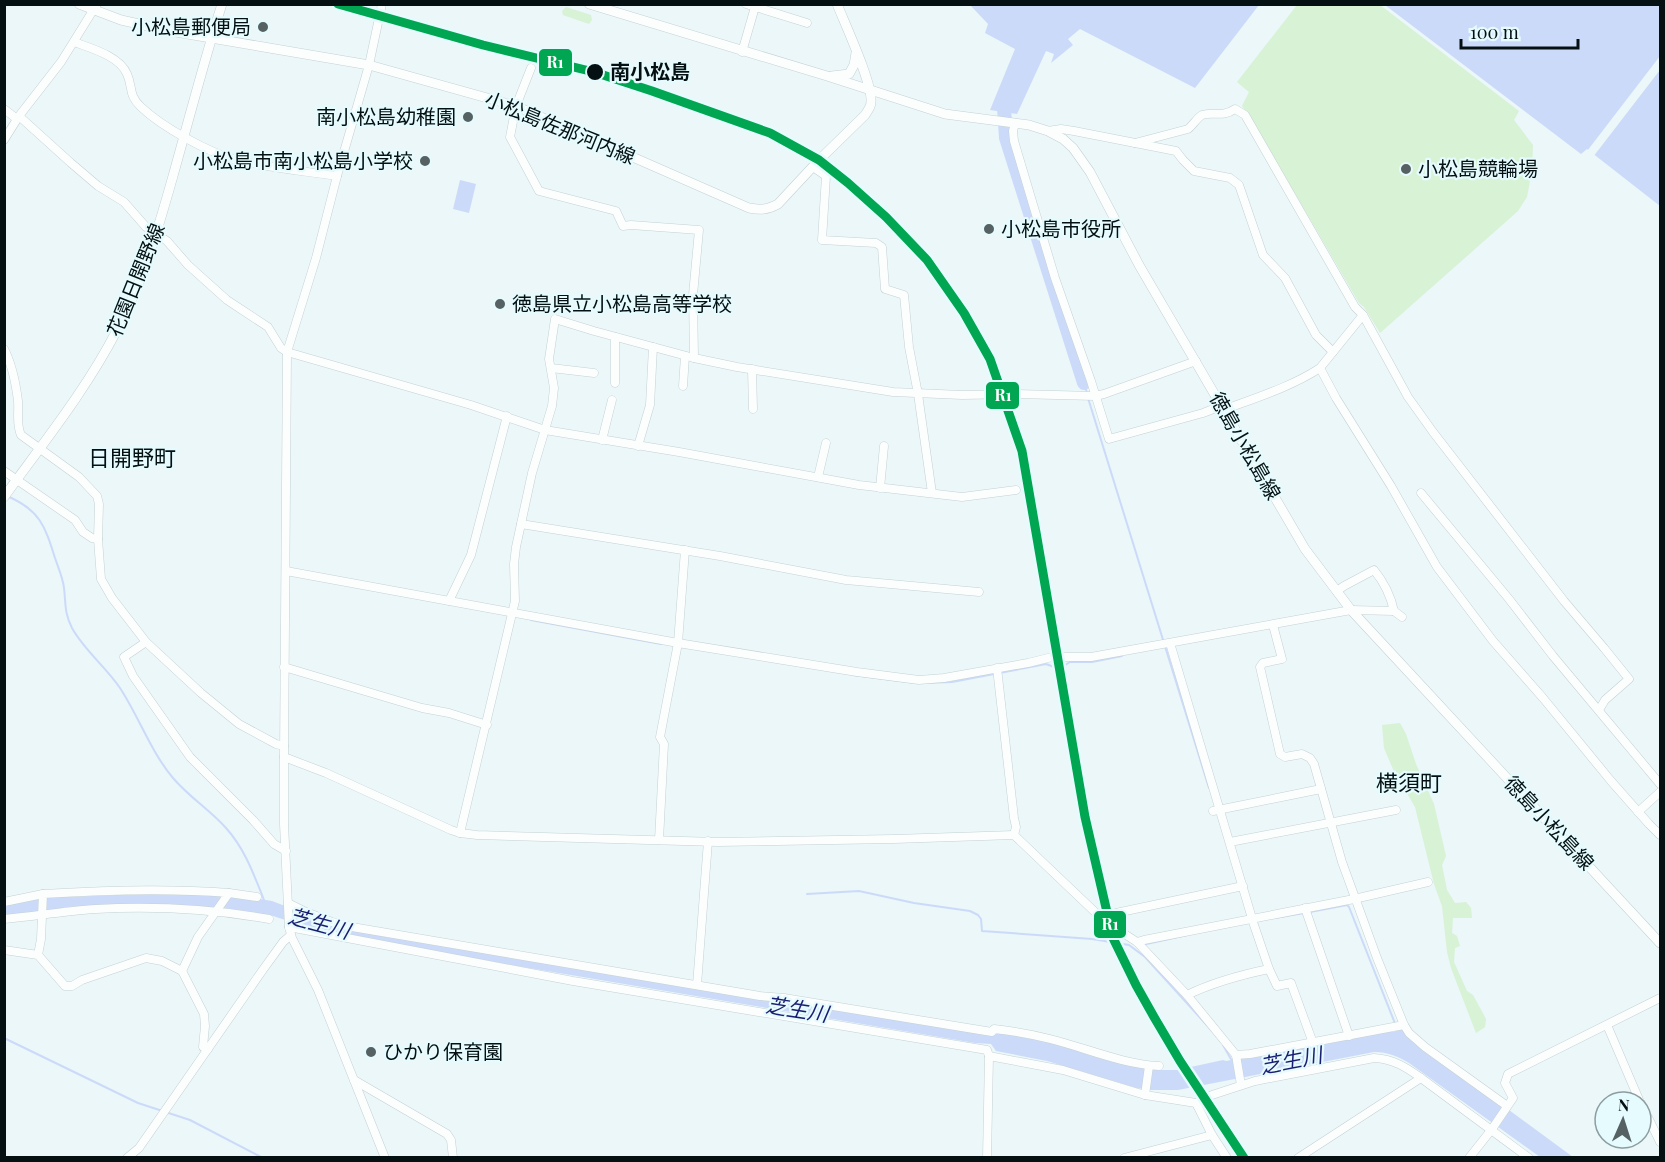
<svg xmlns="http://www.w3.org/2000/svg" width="1665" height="1162" viewBox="0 0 1665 1162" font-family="'Playfair Display','Noto Sans JP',serif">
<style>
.green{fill:#d7f2d5}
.water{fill:#ccdafa}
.pier{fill:#ebf7f8}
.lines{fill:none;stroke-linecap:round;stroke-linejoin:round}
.stream{stroke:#ccdafa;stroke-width:2}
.river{stroke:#ccdafa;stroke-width:14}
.minor-casing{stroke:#c5d1d3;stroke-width:9}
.major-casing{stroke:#c5d1d3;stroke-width:10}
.minor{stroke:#fcfefe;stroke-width:8}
.major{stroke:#fcfefe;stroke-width:9}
.rail-1-casing{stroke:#e5fbfe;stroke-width:14}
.rail-1{stroke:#00a651;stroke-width:9}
.poi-dot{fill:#556162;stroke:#e5fbfe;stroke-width:2}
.stop-dot{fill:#041012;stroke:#e5fbfe;stroke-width:2}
.labels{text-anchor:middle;stroke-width:4.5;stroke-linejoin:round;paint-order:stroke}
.poi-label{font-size:20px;fill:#041012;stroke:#e5fbfe;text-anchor:start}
.stop-label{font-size:20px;font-weight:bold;fill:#041012;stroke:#e5fbfe;text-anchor:start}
.street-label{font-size:20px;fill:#041012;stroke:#e5fbfe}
.water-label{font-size:21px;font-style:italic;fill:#1a1d71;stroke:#e5fbfe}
.quarter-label{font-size:22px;fill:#041012;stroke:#e5fbfe}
.line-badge{stroke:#e5fbfe;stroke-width:2}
.badge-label{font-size:16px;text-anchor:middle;font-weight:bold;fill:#fff}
</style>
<rect width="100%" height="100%" fill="#ebf7f8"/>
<g class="green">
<polygon points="1297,5 1380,5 1519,111 1514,120 1533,145 1532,170 1527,197 1518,211 1380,333 1364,307 1359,303 1251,118 1242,106 1249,92 1237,82"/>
<polygon points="566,7 591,15 592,20 589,24 563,15 562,11"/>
<polygon points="1400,723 1406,734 1416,764 1434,804 1446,856 1442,865 1447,890 1455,903 1466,902 1471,908 1472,918 1453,918 1452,933 1457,936 1460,946 1455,948 1454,962 1467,991 1473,995 1486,1019 1485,1027 1476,1033 1451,968 1447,952 1442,906 1434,884 1415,807 1393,769 1384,748 1382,725"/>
</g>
<g class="water">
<polygon points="972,5 972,4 1259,5 1195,88 1080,29 1068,39 1073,45 1051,63 1054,54 1046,51 1017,114 990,110 1015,49 985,33 988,24 971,6"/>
<polygon points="1385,5 1660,5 1660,206 1587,149 1581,154"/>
<polygon points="460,180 476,184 469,213 453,209"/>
<path d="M191,892L235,895L272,901L335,925L995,1031L1051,1042L1154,1070H1177L1223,1060L1226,1061L1387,1031L1393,1032L1403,1029L1418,1043L1573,1157H1540L1409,1063C1397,1056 1388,1052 1374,1052L1178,1090H1151L1137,1088L1047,1061L996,1051L991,1044L975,1043L517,966L313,929L270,915L201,907L157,904L65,907L61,909L5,915V904L58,894L69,897Z"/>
</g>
<polygon class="pier" points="1660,56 1660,70 1593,157 1587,153 1584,155"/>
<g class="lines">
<g class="stream">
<polyline points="1084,383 1087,393"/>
<polyline points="1088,398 1209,788"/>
<path d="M7,496C40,510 45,526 55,558C58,567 63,578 64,588C66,604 64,612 72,628C84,650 106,667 120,688C139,717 151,752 173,778C189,797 210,810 226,828C245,849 254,875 264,900"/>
<polyline points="531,620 661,644"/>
<polyline points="1062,667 1070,662 1092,662 1122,656"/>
<polyline points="853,675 916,683"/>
<polyline points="922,683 952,682 1046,664 1054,667"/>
<polyline points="807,894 859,891 914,903 970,911 978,915 981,919 982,931 1092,939 1129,945 1145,957 1214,1033"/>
<polyline points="1310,912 1347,905 1349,907 1396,1026"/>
<polyline points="1275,918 1304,913"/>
<polyline points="1142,945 1187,935"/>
<polyline points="4,1038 138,1103 190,1120 263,1158"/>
<polyline points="1223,1045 1232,1061"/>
</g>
<polyline class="river" points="1004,108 1006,138 1084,383"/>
<g class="minor-casing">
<g id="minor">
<polyline points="382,4 369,65 337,176 316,258 287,352 284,757 284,824 289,927 292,938 318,990 385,1158"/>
<polyline points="746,4 807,23"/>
<path d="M74,42C90,48 120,56 127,74C133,87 128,95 141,107C162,127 209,153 237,160C269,168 304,171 337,176"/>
<polyline points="742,52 755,7 754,4"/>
<polyline points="531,68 516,106 510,137 539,191 616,211 623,226 631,225 699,230 693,295 694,358"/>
<polyline points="4,109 17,119"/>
<polyline points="19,116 71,163 98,186 124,202 146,227 167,241 188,265 227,300 268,327 281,348 287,352 471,405 545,430 679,452 859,485 962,497 1016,490"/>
<polyline points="1015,123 1013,131 1014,141 1055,278 1091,381 1109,439 1203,413 1221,406"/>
<polyline points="1048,131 1061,129 1074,131 1176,151 1183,160 1194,171 1230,178 1239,185 1263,255 1285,278 1316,335 1333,352"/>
<polyline points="4,140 19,116 61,62 97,4"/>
<path d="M1135,143L1188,129C1193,125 1197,118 1202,115C1213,111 1222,118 1235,109L1245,115L1355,307L1363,315L1408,397L1433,432L1564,601L1604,648L1629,679L1605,700L1599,710"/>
<polyline points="813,167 826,176 822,240 876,243 882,247 885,289 904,295 909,347 918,394 932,493"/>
<polyline points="615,337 615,383"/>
<path d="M4,349C12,364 16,385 18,401C19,413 16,425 21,435L79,477L97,496L99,504L98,539L101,579L112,598L146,642L201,693L239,724L276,744L284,746"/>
<polyline points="551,368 594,373"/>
<polyline points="1320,368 1336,398 1391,486 1437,567 1493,641 1543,698 1611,781 1649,824 1660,835"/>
<polyline points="752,369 753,409"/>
<polyline points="683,386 685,356"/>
<path d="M1223,410C1255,398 1291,387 1320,368L1363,315"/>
<polyline points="602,440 612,400"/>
<polyline points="638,446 650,405 653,347"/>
<polyline points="4,471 75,520 83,532 92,538 98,539"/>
<polyline points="818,477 826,443"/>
<polyline points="880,488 884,446"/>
<polyline points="1421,493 1509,599 1553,656 1660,784"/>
<polyline points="521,524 720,556 846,580 979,592"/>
<polyline points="286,571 678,643 857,672 919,680 944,678 1028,663 1052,657 1091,657 1351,610 1394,611"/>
<path d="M1337,591L1344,586L1374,570C1383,581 1391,597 1394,611L1402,617"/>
<polyline points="449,601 471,555 507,416"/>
<polyline points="1273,625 1282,659 1263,663 1260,667 1280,754 1285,757 1302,754 1310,758 1314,764 1342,862 1377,958 1404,1025 1409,1033 1425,1047 1507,1106"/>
<polyline points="146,642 124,657 133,676 190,757 253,820 274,844 286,851"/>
<polyline points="1170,643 1254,925 1269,969 1277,986 1291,983 1313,1043"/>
<polyline points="284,667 422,708 449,713 487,725"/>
<polyline points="997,668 1014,818 1016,827 1014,835"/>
<polyline points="284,757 326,773 451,830 460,833 477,835 718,842 894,839 1014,835 1096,913"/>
<polyline points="1213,811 1321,789"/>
<polyline points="1638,812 1660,792"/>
<polyline points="460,833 515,601 514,564 516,547 532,473 552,406 554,388 549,359 555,319 594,331 694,358 737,367 893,392 962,395 1014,394 1095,396 1104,394 1196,361"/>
<polyline points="659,840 664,744 660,737 678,643 685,550"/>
<polyline points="1230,842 1396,810"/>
<polyline points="229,893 257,897"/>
<polyline points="4,902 43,894"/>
<path d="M288,903L306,912L332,922L352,927L760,996L784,998L992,1032L994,1029C1012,1031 1031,1034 1050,1039C1086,1048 1122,1064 1159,1066"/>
<polyline points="1305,908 1349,1036"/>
<path d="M4,919C35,916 65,911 96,909C153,906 212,909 269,919"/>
<path d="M289,927L573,981L987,1050L989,1056L1063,1070L1145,1095L1196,1103L1212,1095L1255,1081L1374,1058C1393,1059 1406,1067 1421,1078L1529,1158"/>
<polyline points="1137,942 1144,940 1354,899 1428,882"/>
<polyline points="4,950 38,955 65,986 72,986 82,980 146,958 162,961 182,971 204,1014 205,1026 203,1047 208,1049"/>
<path d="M38,955L41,939L43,894C105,890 167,888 229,893L198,937L182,971"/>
<polyline points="697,985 708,841"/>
<path d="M1187,995C1214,982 1240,975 1269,969"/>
<polyline points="1607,1025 1640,1102"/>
<polyline points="1236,1055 1250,1054 1404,1025"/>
<polyline points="354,1080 447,1134 451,1140 453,1158"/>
<polyline points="1241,1085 1236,1055 1187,995 1137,942 1123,933 1116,913 1243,886"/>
<polyline points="1145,1095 1149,1066"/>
<polyline points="1196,1103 1212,1135 1227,1158"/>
<polyline points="1641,1103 1660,1142"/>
<polyline points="127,1158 139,1148 262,971 283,942 291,935"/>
<polyline points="987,1158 989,1056"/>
<polyline points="1124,1158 1212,1135"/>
<polyline points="1298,1158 1421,1078"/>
<polyline points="1469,1158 1492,1129 1513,1098 1505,1083 1508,1074 1660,998"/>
</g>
</g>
<g class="major-casing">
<g id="major">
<path d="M79,4L121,20L170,31L369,65L516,106L749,208C760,210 767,210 778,204L819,160L865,115C868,110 871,107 871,102C873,84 845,24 837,4"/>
<polyline points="589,4 827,76 945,114 1029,125 1048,131 1063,139 1073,148 1090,172 1139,265 1305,549 1351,610 1660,943"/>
<polyline points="832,76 849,74 854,65 856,53"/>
<path d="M4,497C44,442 86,390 117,330C143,282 158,229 173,176C189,119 204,61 222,4"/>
</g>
</g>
<use href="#minor" class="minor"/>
<use href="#major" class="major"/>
<g class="rail-1-casing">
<polyline id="rail-1" points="338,4 483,45 594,72 652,91 770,133 819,160 848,183 886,217 927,260 964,313 990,359 1022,451 1085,817 1113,938 1136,985 1154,1017 1180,1061 1244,1158"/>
</g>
<use href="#rail-1" class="rail-1"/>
</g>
<g class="poi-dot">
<circle cx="263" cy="27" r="6"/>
<circle cx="468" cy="117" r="6"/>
<circle cx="425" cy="161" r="6"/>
<circle cx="1406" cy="169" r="6"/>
<circle cx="989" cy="229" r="6"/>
<circle cx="500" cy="304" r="6"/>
<circle cx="371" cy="1052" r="6"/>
</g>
<circle class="stop-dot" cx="595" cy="72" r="9"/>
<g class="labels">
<g class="poi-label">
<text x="251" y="34" text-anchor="end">小松島郵便局</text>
<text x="456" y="124" text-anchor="end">南小松島幼稚園</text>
<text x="413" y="168" text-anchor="end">小松島市南小松島小学校</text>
<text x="1418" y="176">小松島競輪場</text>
<text x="1001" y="236">小松島市役所</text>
<text x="512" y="311">徳島県立小松島高等学校</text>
<text x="383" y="1059">ひかり保育園</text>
</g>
<g class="stop-label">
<text x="610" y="79">南小松島</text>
</g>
<g class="street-label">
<text transform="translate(560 128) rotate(22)" y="7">小松島佐那河内線</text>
<text transform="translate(136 280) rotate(-68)" y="7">花園日開野線</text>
<text transform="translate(1245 446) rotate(60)" y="7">徳島小松島線</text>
<text transform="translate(1549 823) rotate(47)" y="7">徳島小松島線</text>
</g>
<g class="water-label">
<text transform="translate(319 924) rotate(15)" y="7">芝生川</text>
<text transform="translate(797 1010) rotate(9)" y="7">芝生川</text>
<text transform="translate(1291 1061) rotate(-11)" y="7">芝生川</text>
</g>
<g class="quarter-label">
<text x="132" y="466">日開野町</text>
<text x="1409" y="791">横須町</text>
</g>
</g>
<g class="line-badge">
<rect x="538" y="48" width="35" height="29" rx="6" fill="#00a651"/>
<rect x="985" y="381" width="35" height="29" rx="6" fill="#00a651"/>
<rect x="1093" y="910" width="34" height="29" rx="6" fill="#00a651"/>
</g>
<g class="badge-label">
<text x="555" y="68">R1</text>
<text x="1003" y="401">R1</text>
<text x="1110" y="930">R1</text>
</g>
<rect width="1665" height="1162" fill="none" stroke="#041012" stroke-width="12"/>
<g transform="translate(1623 1120) rotate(3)"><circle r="28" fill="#e5fbfe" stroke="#8b9da0" stroke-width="1.5"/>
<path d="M0-4.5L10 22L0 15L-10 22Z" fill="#556162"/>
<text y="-9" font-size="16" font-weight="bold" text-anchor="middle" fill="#041012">N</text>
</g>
<path d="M1461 39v9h117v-9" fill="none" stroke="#041012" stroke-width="3"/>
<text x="1470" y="39" font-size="18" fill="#041012" stroke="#e5fbfe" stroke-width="4.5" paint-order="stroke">100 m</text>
</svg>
